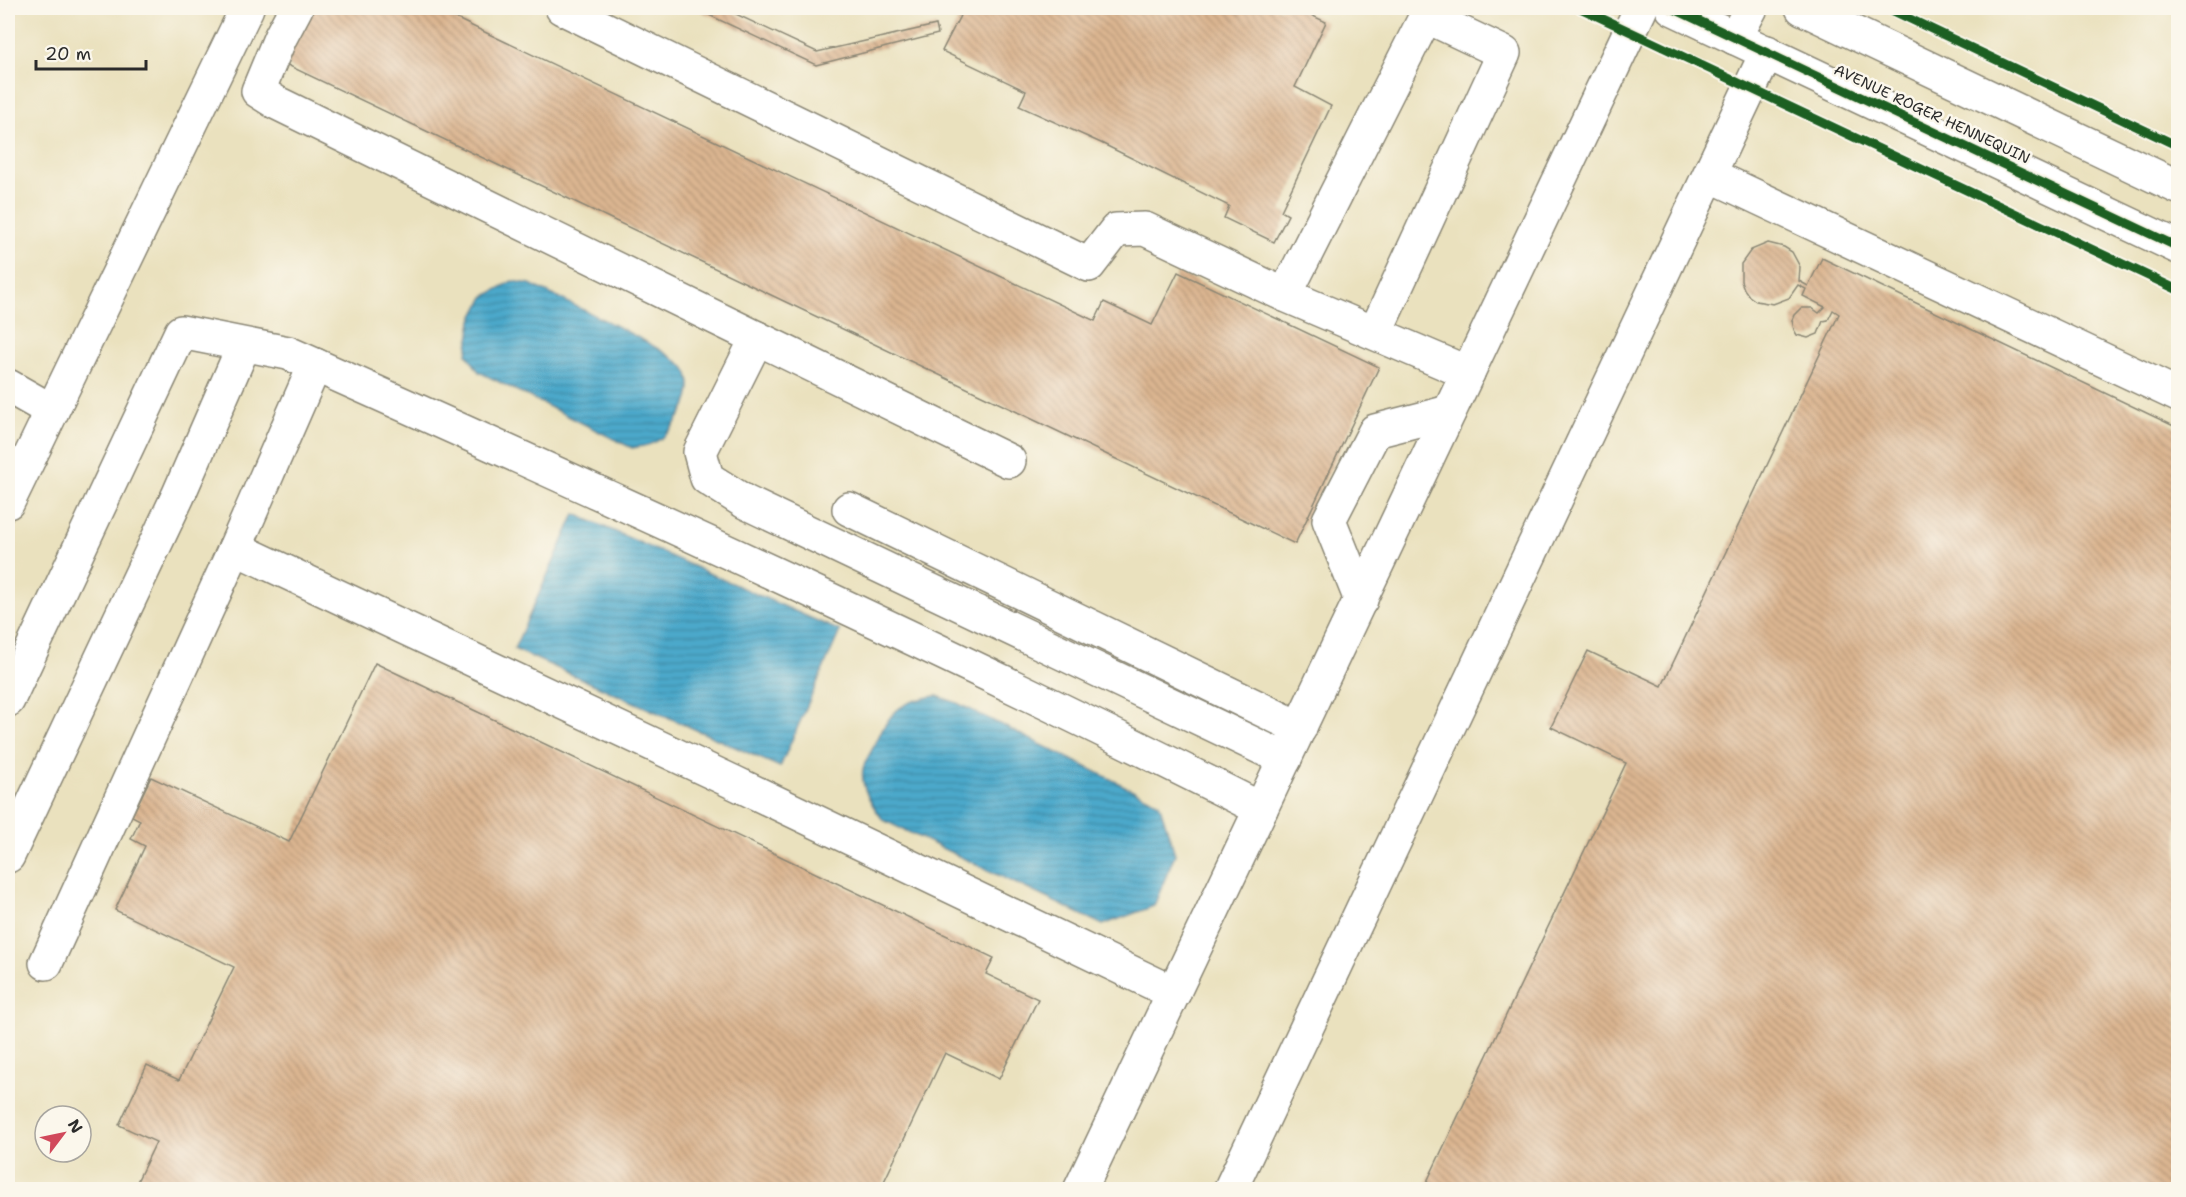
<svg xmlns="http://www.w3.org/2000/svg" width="2186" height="1197" viewBox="0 0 2186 1197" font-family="'Shantell Sans',sans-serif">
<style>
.water{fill:url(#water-rules);stroke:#3c6a7b;stroke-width:1.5}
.building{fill:url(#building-back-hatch)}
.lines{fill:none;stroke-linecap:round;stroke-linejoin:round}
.minor-casing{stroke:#8a8674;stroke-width:36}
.minor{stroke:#fff;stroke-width:33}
.cycleway-casing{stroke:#fbf7ec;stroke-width:13}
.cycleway{stroke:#1b5e20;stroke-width:9}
.labels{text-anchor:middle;stroke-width:5;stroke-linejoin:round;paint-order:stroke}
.street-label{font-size:15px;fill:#2b2b2b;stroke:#fbf7ec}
</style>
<defs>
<pattern id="water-rules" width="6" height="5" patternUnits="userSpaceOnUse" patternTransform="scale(1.5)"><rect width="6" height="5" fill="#4ca9cb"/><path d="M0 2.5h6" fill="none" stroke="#3f8aa5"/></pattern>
<pattern id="building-back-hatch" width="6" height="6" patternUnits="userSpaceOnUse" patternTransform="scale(1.5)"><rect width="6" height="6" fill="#dcb691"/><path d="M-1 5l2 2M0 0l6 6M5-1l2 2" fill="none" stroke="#b39477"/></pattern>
</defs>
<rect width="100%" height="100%" fill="#fbf7ec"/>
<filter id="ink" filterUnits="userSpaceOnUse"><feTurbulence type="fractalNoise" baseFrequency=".0167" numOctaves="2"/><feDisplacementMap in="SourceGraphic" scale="12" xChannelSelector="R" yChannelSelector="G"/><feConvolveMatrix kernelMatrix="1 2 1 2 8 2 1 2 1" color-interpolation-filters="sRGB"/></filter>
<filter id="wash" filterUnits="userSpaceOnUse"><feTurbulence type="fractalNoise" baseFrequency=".008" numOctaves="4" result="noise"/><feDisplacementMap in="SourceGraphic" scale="24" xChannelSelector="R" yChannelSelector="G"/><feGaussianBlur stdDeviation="1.35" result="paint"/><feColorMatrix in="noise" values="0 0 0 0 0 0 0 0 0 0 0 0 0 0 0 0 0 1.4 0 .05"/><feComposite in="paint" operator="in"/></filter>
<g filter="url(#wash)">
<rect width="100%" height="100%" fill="#eae1be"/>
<g class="water">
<path d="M512,281L530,284C556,297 677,352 686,370C694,384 689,401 681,414C667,437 659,445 632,448L479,372L467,354L472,320L484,297Z"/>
<polygon points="575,514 840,631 780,767 514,649"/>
<path d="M937,696L957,703L1159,803L1175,854L1154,906L1103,925L883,820C873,806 860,789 863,769C864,763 870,754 873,748C890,713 897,701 937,696Z"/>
</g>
<g id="blocks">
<g class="building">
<polygon points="307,8 434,8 1095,321 1104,302 1152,325 1178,272 1379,367 1295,544 281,62"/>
<polygon points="694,8 723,8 817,52 936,25 938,34 816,65"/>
<polygon points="964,8 1296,8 1326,22 1295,87 1331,106 1281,211 1288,215 1274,242 1224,218 1229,206 1101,143 1019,106 1026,91 942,51"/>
<polygon points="1768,243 1784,247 1792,252 1800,267 1799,281 1808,286 1822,258 2178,428 2178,1190 1423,1190 1626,763 1551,727 1583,661 1588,651 1662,686 1839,314 1833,310 1828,320 1823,321 1818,334 1808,338 1797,335 1794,330 1792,320 1794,315 1801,308 1812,308 1819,313 1825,307 1803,296 1806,289 1798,285 1789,298 1773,304 1756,301 1749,296 1744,289 1741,281 1741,264 1751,250"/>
<polygon points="375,663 994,958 986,974 1038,999 999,1079 945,1053 880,1190 133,1190 156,1142 119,1125 147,1065 179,1080 234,967 115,910 145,846 131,839 140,820 132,816 151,777 289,842"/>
</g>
</g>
</g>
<g filter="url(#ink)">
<use href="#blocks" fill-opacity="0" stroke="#8a8674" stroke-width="1.5"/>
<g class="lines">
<g class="minor-casing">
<g id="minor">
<polyline points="296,8 280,38 258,91 277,103 757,338 700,452 707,478 745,502 1285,759"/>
<polyline points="562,8 1089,265 1116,230 1145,229 1285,295"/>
<polyline points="1672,8 2178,247"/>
<polyline points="1802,8 2178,187"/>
<polyline points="1735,38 1751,8"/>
<polyline points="1710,175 2178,395"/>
<polyline points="1375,333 1504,53 1426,16 1285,295 1468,373"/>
<polyline points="757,338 1009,461"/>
<polyline points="8,386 52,411"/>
<polyline points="8,502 247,8"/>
<polyline points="849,509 1300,728"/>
<polyline points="235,548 315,365"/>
<polyline points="1361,600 1329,520 1375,431 1449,412"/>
<path d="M8,700L181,332L288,353L315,365C633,507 951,652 1261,809"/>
<polyline points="8,856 178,496 244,345"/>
<polyline points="46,963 235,548 733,782 1174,993"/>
<polyline points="1080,1190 1641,8"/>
<polyline points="1230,1190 1767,52"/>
</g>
</g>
<use href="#minor" class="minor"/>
<g class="cycleway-casing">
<g id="cycleway">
<polyline points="1580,8 2178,290"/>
<polyline points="1672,8 2178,247"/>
<polyline points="1887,8 2178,146"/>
</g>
</g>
<use href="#cycleway" class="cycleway"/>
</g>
</g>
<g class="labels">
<g class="street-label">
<text transform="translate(1932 114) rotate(25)" y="5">AVENUE ROGER HENNEQUIN</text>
</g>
</g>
<rect width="2186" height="1197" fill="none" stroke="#fbf7ec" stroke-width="30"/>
<g transform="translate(63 1134) rotate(58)"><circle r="28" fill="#fbf7ec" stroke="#a8a59f" stroke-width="1.5"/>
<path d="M0-4.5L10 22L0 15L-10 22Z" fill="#d1495b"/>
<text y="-9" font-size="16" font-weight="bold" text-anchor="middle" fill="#2b2b2b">N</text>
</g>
<path d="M36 60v9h110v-9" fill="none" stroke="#2b2b2b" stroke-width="3"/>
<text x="45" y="60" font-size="18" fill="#2b2b2b" stroke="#fbf7ec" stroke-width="4.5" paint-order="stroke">20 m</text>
</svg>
